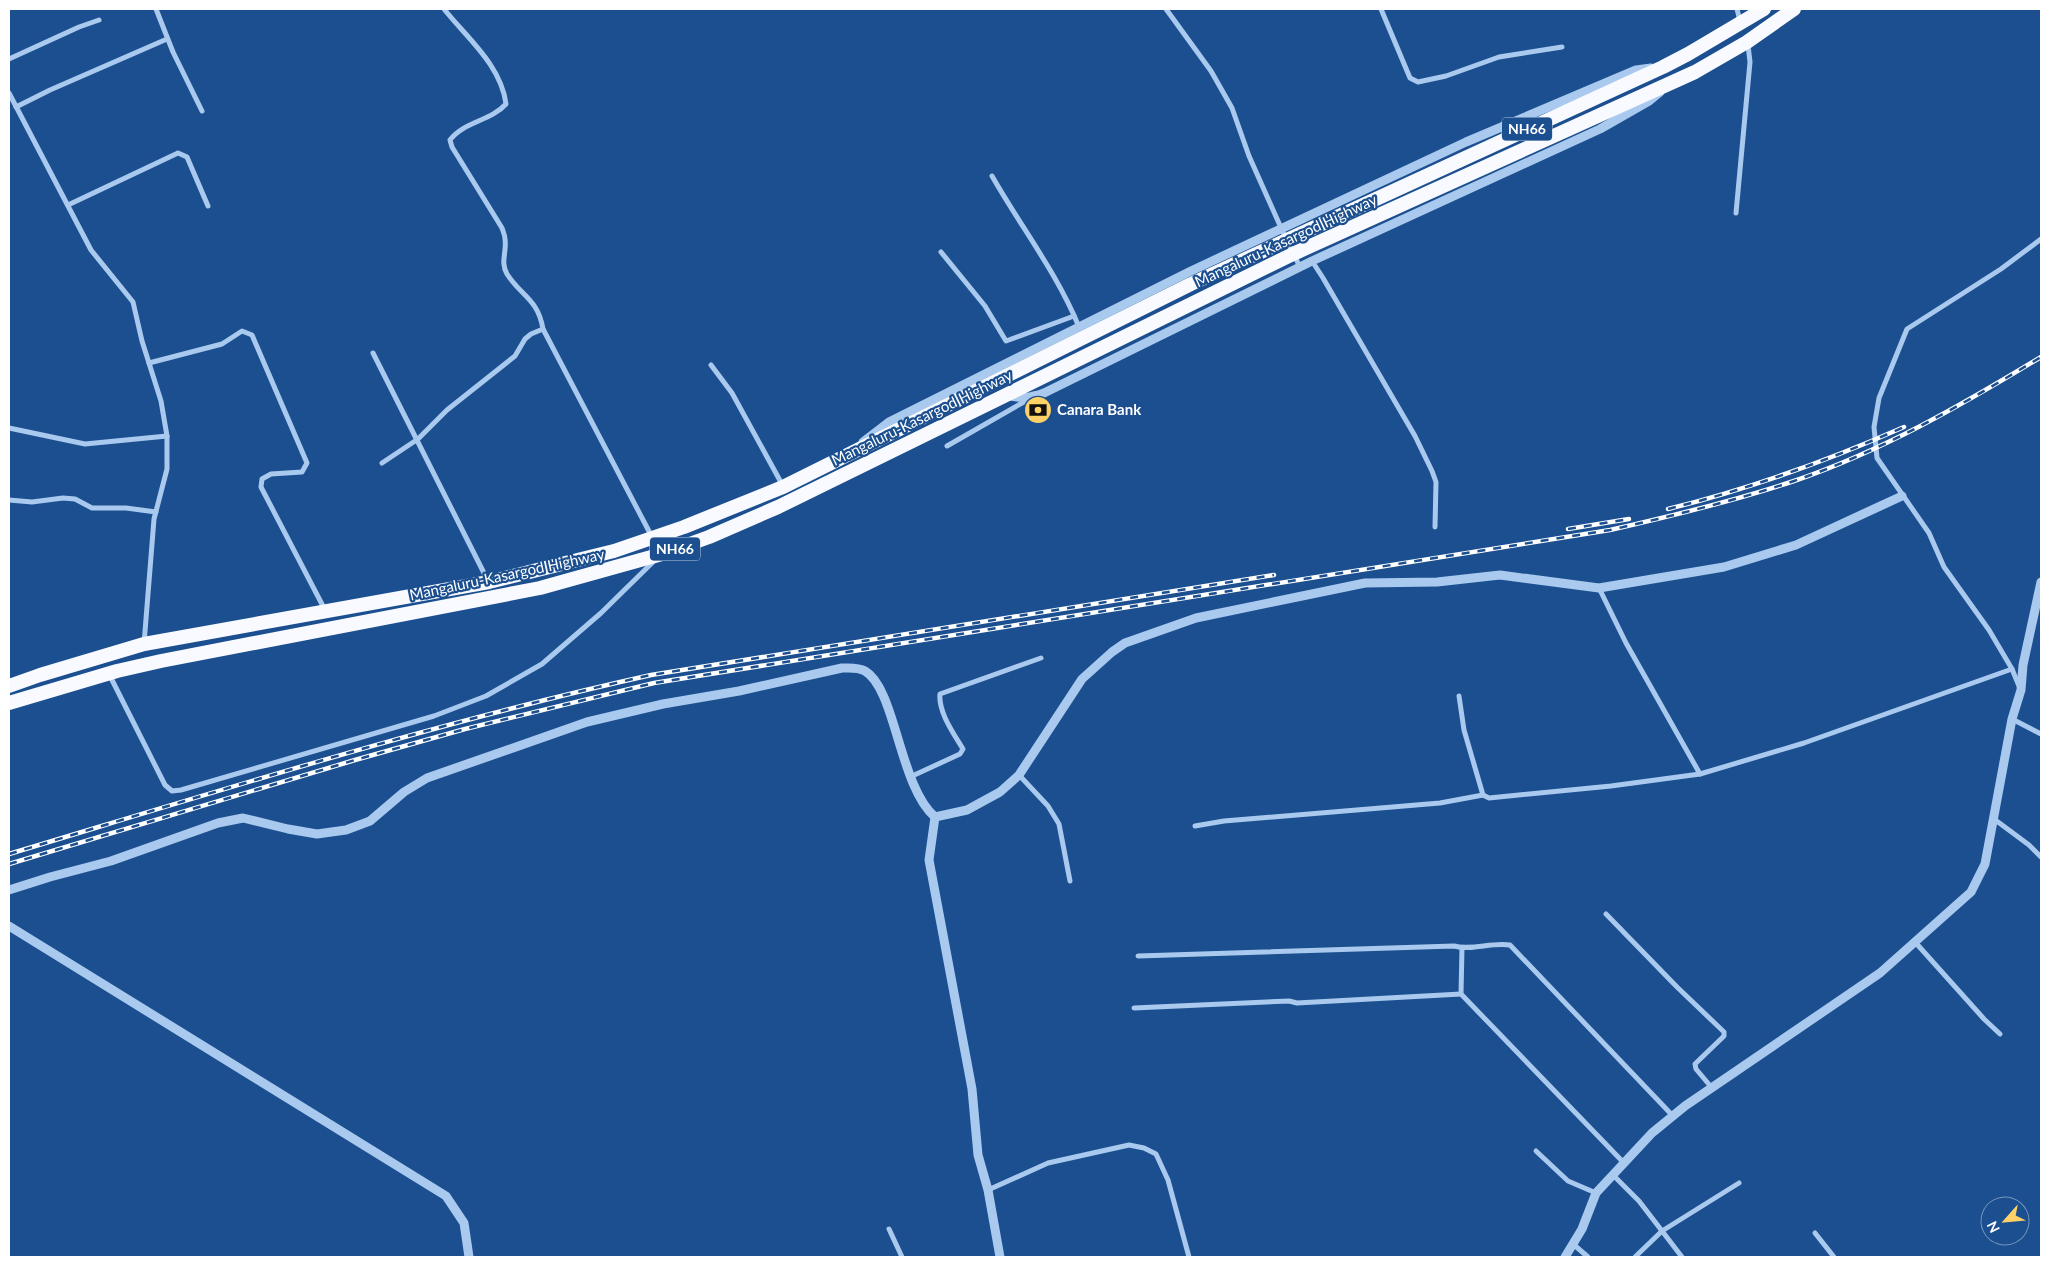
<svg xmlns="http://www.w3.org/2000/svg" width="2050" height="1266" viewBox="0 0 2050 1266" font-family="Lato,sans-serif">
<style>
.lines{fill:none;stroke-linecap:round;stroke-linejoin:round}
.minor{stroke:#a9c9ee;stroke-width:5}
.tertiary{stroke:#a9c9ee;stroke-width:9}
.trunk{stroke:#f8faff;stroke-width:14}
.rail-casing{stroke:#fff;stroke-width:4.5}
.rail{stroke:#1b4f8f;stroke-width:2.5;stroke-dasharray:8;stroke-linecap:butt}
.labels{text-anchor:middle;stroke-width:4.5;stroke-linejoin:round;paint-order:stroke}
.shield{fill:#1b4f8f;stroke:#bbcadd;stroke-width:1}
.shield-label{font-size:14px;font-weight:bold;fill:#fff}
.street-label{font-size:15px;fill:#fff;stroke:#1b4f8f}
.poi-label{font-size:15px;font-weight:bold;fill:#fff;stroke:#1b4f8f;text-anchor:start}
</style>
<rect width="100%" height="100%" fill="#1b4f8f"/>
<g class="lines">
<g class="minor">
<path d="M156,9L173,52L202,111"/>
<path d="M444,9C467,38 501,65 506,104C491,121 463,122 450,140L452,147L502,228C503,231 505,235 505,239C507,252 500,262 507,274C521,296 538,299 543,329L652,537"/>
<path d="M1166,9L1211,71L1232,108L1249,156L1286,239L1300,267"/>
<path d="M1381,9L1410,78L1418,82L1446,76L1499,57L1562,47"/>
<path d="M1737,9L1740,21"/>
<path d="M9,59L79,27L99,20"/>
<path d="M9,93L91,250L133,302L142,341L161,401L167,436V469L154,519L144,644"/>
<path d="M16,107L50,90L167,39"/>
<path d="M992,176C1021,227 1057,273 1079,327"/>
<path d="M68,205L178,153L187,157L208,206"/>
<path d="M1736,213L1750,62L1748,45"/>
<path d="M941,252L985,306L1006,341L1074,316"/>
<path d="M1312,261L1323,278L1415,436L1432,471L1436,482L1435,527"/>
<path d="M373,353L488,581"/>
<path d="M149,363L222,344L242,331L252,335L307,463L302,472L271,474L262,479L261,487L325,610"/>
<path d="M711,365L732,393L783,486"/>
<path d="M9,428L85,444L167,436"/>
<path d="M947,446L1029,399"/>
<path d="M382,463L418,439L447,410L515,356L525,339L531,334L543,329"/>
<path d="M9,500L32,502L63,498L75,499L92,508H126L156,512"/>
<path d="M1599,588L1626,643L1700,774"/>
<path d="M109,674L165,785L172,791L181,790L434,716L486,696L542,664L601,613L656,559"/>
<path d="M2019,686L2012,669L1989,630L1944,567L1929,533L1877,458L1874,427L1879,398L1907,329L2001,269L2041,239"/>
<path d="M1459,696L1464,730L1483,795"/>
<path d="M2012,719L2041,734"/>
<path d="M1019,775L1048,806L1059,824L1070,881"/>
<path d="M910,777L960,754L963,749C954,734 938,712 940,694L1041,658"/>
<path d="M1994,819L2029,845L2041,857"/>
<path d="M1195,826L1224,821L1440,803L1483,795L1489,798L1611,786L1700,774L1804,743L2012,669"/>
<path d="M1606,914L1677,987L1724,1032V1036L1695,1064L1696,1069L1712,1088"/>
<path d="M1915,942L1984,1019L2000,1034"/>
<path d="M1462,948L1461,994L1624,1163"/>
<path d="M1138,956L1454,946C1472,951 1491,942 1510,945L1673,1116"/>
<path d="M1134,1008L1289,1001L1297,1003L1461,994"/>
<path d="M1536,1151L1568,1181L1596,1193"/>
<path d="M1613,1175L1639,1201L1682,1257"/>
<path d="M988,1190L1048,1163L1129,1145L1144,1148L1156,1154L1168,1180L1189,1257"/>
<path d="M889,1229L902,1257"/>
<path d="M1815,1233L1834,1257"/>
<path d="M1573,1244L1588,1257"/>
<path d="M1635,1257L1662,1231L1739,1183"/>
</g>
<g class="tertiary">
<path d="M1006,395C1021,399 1030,398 1044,393L1312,261L1600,129L1649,101L1660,92"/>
<path d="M863,442L889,422L1191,271L1466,142L1636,70L1651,68"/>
<path d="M935,817L967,810L1000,792L1019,775L1082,679L1112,652L1125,643L1196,618L1365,583L1437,582L1500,575L1599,588L1724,567L1796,545L1902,496"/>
<path d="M935,817L929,860L972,1089L978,1155L988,1190L1000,1257"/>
<path d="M9,890L50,877L111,861L218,823L243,818L288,829L317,834L346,830L370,821L404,792L427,778L587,722L663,704L739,691L842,668C850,668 858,667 865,671C896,689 899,786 935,817"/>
<path d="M9,926L446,1196L464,1223L469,1257"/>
<path d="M1565,1257L1582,1229L1596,1193L1652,1133L1685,1106L1880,973L1971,892L1985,864L2012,719L2021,690L2023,665L2041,582"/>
</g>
<g class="trunk">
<path d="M9,686L40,675L144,644L489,582L614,551L684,527L783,487L1191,284L1663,67L1688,54L1764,9"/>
<path d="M9,703L117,671L161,661L540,588L662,554L709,537L778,507L1293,254L1695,72L1747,42L1794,9"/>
</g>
<g class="rail-casing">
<g id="rail">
<path d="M1668,509C1749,489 1827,461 1904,427"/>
<path d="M1568,529L1629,519"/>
<path d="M9,854C222,790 434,723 651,675L1274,575"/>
<path d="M9,864L355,760L465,729L654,683L1610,530C1672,516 1734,501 1794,481C1882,451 1962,405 2041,357"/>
</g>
</g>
<use href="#rail" class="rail"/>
</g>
<defs>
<g id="bank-disc" transform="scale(1.4375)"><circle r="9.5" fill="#ffd166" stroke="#1b4f8f"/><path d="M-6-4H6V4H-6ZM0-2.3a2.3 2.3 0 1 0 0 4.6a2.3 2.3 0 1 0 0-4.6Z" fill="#111"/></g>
</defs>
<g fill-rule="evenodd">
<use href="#bank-disc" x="1038" y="410"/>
</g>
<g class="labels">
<g class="shield">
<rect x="1502" y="117.5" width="50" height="23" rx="4"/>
<rect x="650" y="537.5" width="50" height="23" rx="4"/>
</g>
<g class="shield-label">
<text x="1527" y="134">NH66</text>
<text x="675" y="554">NH66</text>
</g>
<g class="street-label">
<text transform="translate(1286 241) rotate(-25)" y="5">Mangaluru-Kasargod Highway</text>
<text transform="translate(922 418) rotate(-26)" y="5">Mangaluru-Kasargod Highway</text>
<text transform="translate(507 575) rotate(-12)" y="5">Mangaluru-Kasargod Highway</text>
</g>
<g class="poi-label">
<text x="1057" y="415">Canara Bank</text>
</g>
</g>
<rect width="2050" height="1266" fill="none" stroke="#ffffff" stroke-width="20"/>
<g transform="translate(2005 1221) rotate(243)"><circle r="24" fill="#1b4f8f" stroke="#7695bc"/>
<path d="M0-4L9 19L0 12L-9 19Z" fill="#ffd166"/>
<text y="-8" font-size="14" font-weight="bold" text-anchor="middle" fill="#ffffff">N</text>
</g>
</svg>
